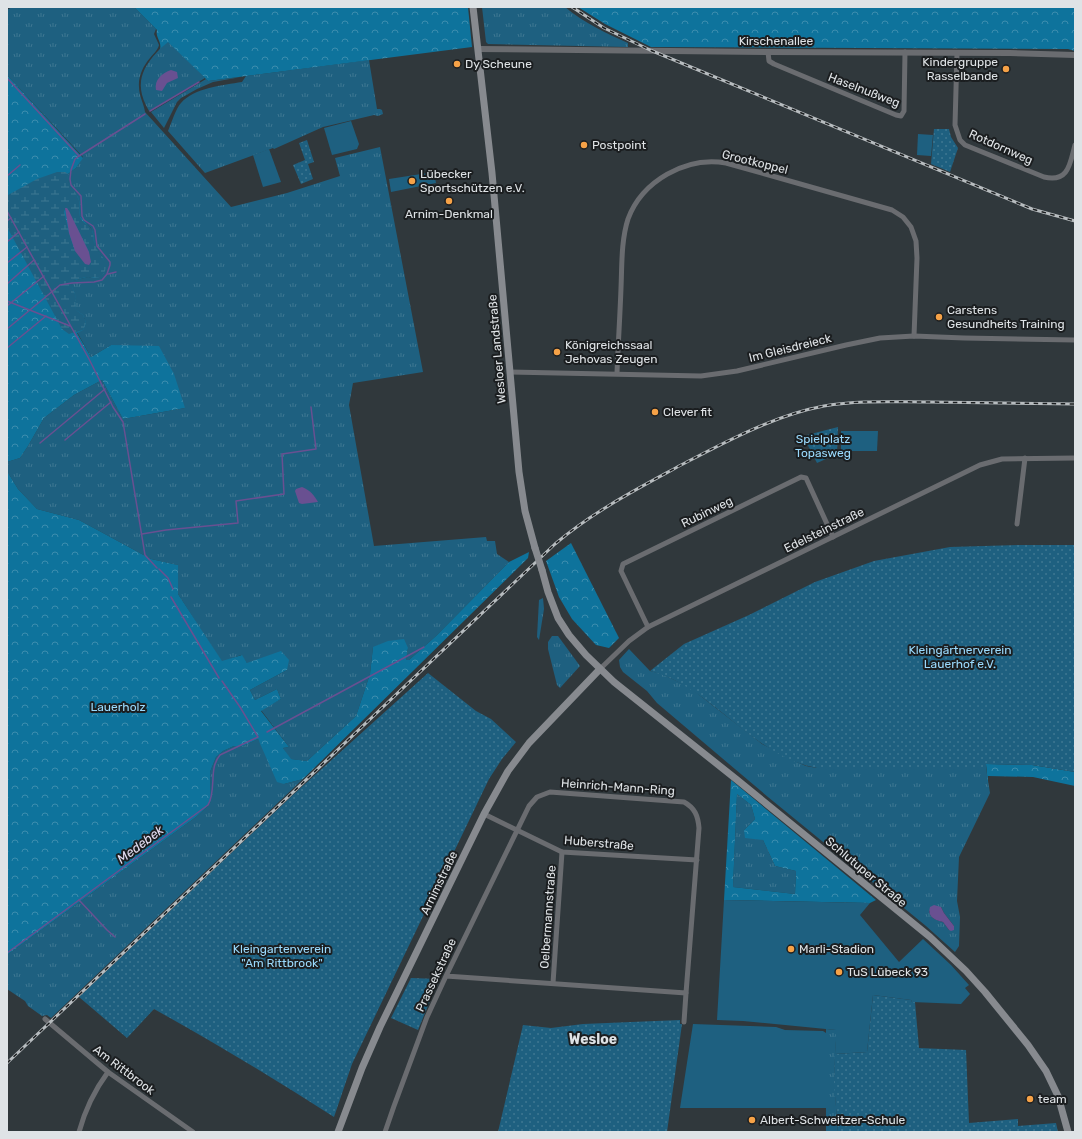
<svg xmlns="http://www.w3.org/2000/svg" width="1082" height="1139" viewBox="0 0 1082 1139" font-family="Rubik,sans-serif">
<style>
.grass{fill:url(#grass-tufts);fill-rule:evenodd}
.forest{fill:url(#forest-crowns);fill-rule:evenodd}
.wetland{fill:url(#wetland-marsh);fill-rule:evenodd}
.park{fill:url(#park-dots)}
.pitch{fill:#1e6080}
.water{fill:#695091}
.lines{fill:none;stroke-linecap:round;stroke-linejoin:round}
.stream{stroke:#695091;stroke-width:1.5}
.minor{stroke:#6a6c70;stroke-width:5}
.tertiary{stroke:#6a6c70;stroke-width:6}
.secondary{stroke:#878a8f;stroke-width:7}
.rail-casing{stroke:#b7bcbf;stroke-width:3}
.rail{stroke:#1b1e20;stroke-width:1.5;stroke-dasharray:4.5;stroke-linecap:butt}
.secondary-bridge{stroke:#878a8f;stroke-width:7}
.poi-dot{fill:#f6a247;stroke:#1b1e20;stroke-width:1.5}
.labels{text-anchor:middle;stroke-width:4;stroke-linejoin:round;paint-order:stroke}
.street-label{font-size:12px;fill:#dfe3e6;stroke:#1b1e20}
.poi-label{font-size:12px;fill:#dfe3e6;stroke:#1b1e20;text-anchor:start}
.park-label{font-size:12px;fill:#9adafd;stroke:#1b1e20}
.water-label{font-size:13px;font-style:italic;fill:#e6e0f4;stroke:#1b1e20}
.quarter-label{font-size:14px;font-weight:bold;fill:#dfe3e6;stroke:#1b1e20}
</style>
<defs>
<pattern id="grass-tufts" width="24" height="20" patternUnits="userSpaceOnUse"><rect width="24" height="20" fill="#1e6080"/><path d="M3 7l-1-3M5 7V3M7 7l1-3M15 17l-1-3M17 17v-4M19 17l1-3" fill="none" stroke="#3e7792"/></pattern>
<pattern id="forest-crowns" width="20" height="18" patternUnits="userSpaceOnUse"><rect width="20" height="18" fill="#0e739c"/><path d="M2 6a3 3 0 1 1 6 0M12 15a3 3 0 1 1 6 0" fill="none" stroke="#3c8dae"/></pattern>
<pattern id="wetland-marsh" width="20" height="14" patternUnits="userSpaceOnUse"><rect width="20" height="14" fill="#1e6080"/><path d="M1 5h8M5 5V1M11 12h8M15 12V8" fill="none" stroke="#3e7792"/></pattern>
<pattern id="park-dots" width="8" height="8" patternUnits="userSpaceOnUse"><rect width="8" height="8" fill="#1e6080"/><path d="M2 2h.1M6 6h.1" fill="none" stroke="#3e7792" stroke-width="1.8" stroke-linecap="round"/></pattern>
</defs>
<rect width="100%" height="100%" fill="#30383c"/>
<g class="grass">
<path d="M12,7H134L156,29L154,34L159,45C158,50 153,54 150,58C143,66 138,77 139,87C139,96 144,104 145,112L231,207L287,193L340,176L335,158L380,147L423,372L353,383L349,405L374,546L486,537L487,541H495L497,554L509,562L436,636L409,660H406L408,648L373,647L370,674L356,716L307,761L290,759L283,748L289,747L261,710L281,699L277,689L255,700L250,690L287,670L247,663L241,655L222,662L178,594V565L151,559L79,520L37,509L18,489L7,471V462L20,458L28,446L44,418L74,395L102,380L123,419L185,408L111,345L91,357L77,332L85,319L76,310L75,297L71,285L72,281L88,277L94,278L103,258L95,247L91,228L84,222L80,216V204L69,186L68,180V174L76,168L83,157L7,75V10Z"/>
<path d="M482,7H565C584,23 606,33 628,43V47L488,44L486,42Z"/>
<path d="M168,41L205,78L149,111C131,80 145,63 168,41Z"/>
<path d="M369,60L377,109H380L382,110L383,114L378,116L374,115L323,127L274,149L273,148L205,173L168,131C171,124 176,108 181,103C194,88 223,85 242,82L246,76Z"/>
<path d="M241,77L213,82L197,89L181,98L177,102L164,128L151,112L206,79L208,81Z"/>
<path d="M543,598L544,609L539,640L537,637L539,600Z"/>
<path d="M552,636H558L580,666L560,688L557,685L548,649V642Z"/>
<path d="M629,649L650,671L662,674L689,687L762,744L797,762L806,766L817,768H986L990,793L959,857L957,901L960,917L959,946L955,952L926,926L768,797L657,703L647,691L623,672L620,667L619,660ZM941,907L944,913L954,926L949,930L943,922C936,920 931,919 929,911Z"/>
<path d="M258,739L284,784L303,779L51,1018L47,1015L42,1016L28,1006L25,1001L7,989V955L196,817L208,806L211,801L210,772L216,757L223,751L234,746H243Z"/>
<path d="M737,794L751,805L755,819L744,830L763,840L775,866L796,871L795,894L733,887Z"/>
<path d="M826,1029L837,1030C833,1064 835,1098 838,1132H826Z"/>
</g>
<g class="forest">
<path d="M134,7H468L472,47L208,81L168,42L160,49C162,42 155,37 157,30Z"/>
<path d="M578,7H1075V51L1068,49L651,47L605,24Z"/>
<path d="M7,75L83,158L76,168L68,174V180L69,186L78,197L80,204V216L93,232L95,247L103,258L105,268L104,273L99,277L94,278L88,277L72,281L71,285L75,294L76,310L83,315L86,323L83,330L77,333L91,357L111,345L159,346L174,374L185,408L123,419L102,380L74,395L44,418L28,446L20,458L7,462Z"/>
<path d="M7,471L18,489L37,509L79,520L151,559L178,565V594L222,661L242,655L247,663L281,651L289,660L287,670L250,690L255,700L277,689L281,699L261,711L289,747L283,748L291,759L307,761L356,716L370,674L373,647L388,641L404,639L408,648L406,660H409L436,636L509,562L529,552L528,558L303,779L284,784L277,782L258,739L243,746H234L223,751L216,757L210,772L211,801L208,806L196,817L7,955Z"/>
<path d="M571,543L619,638L609,648L596,645L572,619L559,597L546,561Z"/>
<path d="M986,764L1032,765L1075,772V786L1033,777L988,776V784Z"/>
<path d="M731,780L876,900L870,903L724,900ZM737,794L751,805L755,819L744,830L745,838L763,840L775,866L796,871L795,894L733,887Z"/>
</g>
<path class="wetland" d="M57,172H65L68,174C67,190 74,187 78,198C81,204 79,211 80,217C82,223 90,225 92,230C94,235 93,241 95,245C98,254 110,263 104,273C99,280 93,277 87,277C82,278 77,279 72,281L71,285L75,294L76,310L83,315L86,323L83,330L69,334L62,329L7,227V198L8,195L37,179ZM67,208L89,252L75,251L69,233L64,211Z"/>
<g class="park">
<path d="M934,129H949L951,137L958,148L950,172L931,164Z"/>
<path d="M307,140L314,162L308,164L313,179L301,184L293,165L305,160L299,143Z"/>
<path d="M838,427L837,454L817,463L803,436Z"/>
<path d="M1018,545H1075V772L1032,765L986,764V768H817C751,756 713,687 650,671L684,644L749,615L815,582L874,561L950,547Z"/>
<path d="M428,673L476,711L491,719L516,742L502,759L489,779L352,1064L334,1117C275,1079 215,1043 154,1009L127,1038L79,997L295,793Z"/>
<path d="M411,978L439,979L418,1030L391,1018Z"/>
<path d="M873,995L911,1000L912,1002H915L919,1048L966,1050L969,1123L1018,1119V1126L1056,1123L1058,1132H870V1131L838,1132L834,1084L835,1054L867,1052Z"/>
<path d="M680,1020V1024H682L667,1132H498L523,1025L551,1028L583,1024Z"/>
</g>
<g class="pitch">
<path d="M351,121L359,144L357,149L332,155L324,128Z"/>
<path d="M918,134L933,135L931,156L917,155Z"/>
<path d="M269,149L281,182L263,187L253,155Z"/>
<path d="M434,172L436,183L391,192L389,179Z"/>
<path d="M841,431H878L877,451H841Z"/>
<path d="M724,900L870,903L860,915L899,962L923,939L951,965L969,985L965,988L970,994L961,1004L912,1002L911,1000L873,995L867,1052L835,1054L836,1030L743,1021L717,1020Z"/>
<path d="M693,1024L776,1027L785,1030L823,1031L826,1033V1108H680Z"/>
</g>
<g class="water">
<path d="M171,70L177,72L178,78L167,83L162,91L156,90C154,80 162,73 171,70Z"/>
<path d="M65,208H67L69,211L89,252L91,262L89,265L85,264L75,251L69,233Z"/>
<path d="M302,487C310,490 314,495 318,502L302,504L299,503L295,491L296,489Z"/>
<path d="M934,905L941,907L944,913L954,926V930L951,931L949,930L943,922C935,920 927,917 930,907Z"/>
</g>
<g class="lines">
<g class="stream">
<path d="M7,78L79,156"/>
<path d="M150,111L199,82"/>
<path d="M7,153L8,152"/>
<path d="M7,176L20,165"/>
<path d="M7,211L89,359L113,407L123,422L145,555L157,568"/>
<path d="M7,221L11,218"/>
<path d="M7,242L19,232"/>
<path d="M7,263L27,247"/>
<path d="M108,274L116,272"/>
<path d="M7,284L34,260"/>
<path d="M7,301L70,326"/>
<path d="M7,306L44,276"/>
<path d="M7,329L60,285L72,283L94,282L102,280L107,274L110,265V262L97,246L95,230L93,226L84,220L82,216L81,196L71,185L70,179L71,170L75,159L79,156L145,114"/>
<path d="M7,348L46,316"/>
<path d="M65,440L111,402"/>
<path d="M40,443L105,389"/>
<path d="M142,534L166,530L238,523L236,501L284,494L282,454L316,449L311,407"/>
<path d="M159,569L168,578L173,589"/>
<path d="M171,597L219,678"/>
<path d="M267,732L424,647"/>
<path d="M79,900L107,930L115,937"/>
<path d="M7,953L208,805C217,790 208,769 220,755L258,737L240,707L222,681"/>
</g>
<g class="minor">
<path d="M768,52L769,61L774,64L896,115L901,116L904,111L905,52"/>
<path d="M957,53L955,125L960,140L965,145L1044,177C1069,183 1070,163 1075,145"/>
<path d="M510,372L701,376L737,371L846,345L880,338L914,336L964,338L1075,340"/>
<path d="M617,373C618,345 620,317 621,288C622,266 621,241 628,219C642,181 686,156 726,163L892,210L903,217L911,227L916,241L917,258L914,336"/>
<path d="M1017,524L1025,458"/>
<path d="M648,627L621,571L623,564L801,477L806,478L833,537"/>
<path d="M600,669L629,641L648,627L980,465L1002,459L1075,458"/>
<path d="M484,814L562,852L697,860"/>
<path d="M553,983L562,852"/>
<path d="M45,1019L108,1072L193,1132"/>
<path d="M684,1022L686,993"/>
<path d="M79,1132C85,1110 94,1091 108,1072"/>
<path d="M385,1132L394,1106L427,1017L446,976L529,806L537,797L550,792L684,802C695,808 698,816 699,828L686,993L446,976"/>
</g>
<path class="tertiary" d="M478,49L768,52L1010,53L1075,55"/>
<g class="secondary">
<path d="M473,7L492,173L519,472L525,511L535,548"/>
<path d="M542,570L548,592L558,618L569,635L586,655L614,682L736,779L930,937L966,971L985,992L1028,1045L1046,1071L1058,1096L1068,1132"/>
<path d="M338,1132L362,1068L380,1027L484,814L508,771L529,743L600,669"/>
</g>
<g class="rail-casing">
<g id="rail">
<path d="M572,7L604,28L650,50L1032,209L1075,221"/>
<path d="M7,1063L555,544C594,511 637,489 681,465C725,442 775,415 824,406C858,400 894,402 929,402C978,403 1026,403 1075,404"/>
</g>
</g>
<use href="#rail" class="rail"/>
<path class="secondary-bridge" d="M535,548L542,570"/>
</g>
<g class="poi-dot">
<circle cx="457" cy="64" r="4"/>
<circle cx="1006" cy="69" r="4"/>
<circle cx="584" cy="145" r="4"/>
<circle cx="412" cy="181" r="4"/>
<circle cx="449" cy="201" r="4"/>
<circle cx="939" cy="317" r="4"/>
<circle cx="557" cy="352" r="4"/>
<circle cx="655" cy="412" r="4"/>
<circle cx="791" cy="949" r="4"/>
<circle cx="839" cy="972" r="4"/>
<circle cx="1030" cy="1099" r="4"/>
<circle cx="752" cy="1120" r="4"/>
</g>
<g class="labels">
<g class="street-label">
<text x="776" y="45">Kirschenallee</text>
<text transform="translate(864 90) rotate(21)" y="4">Haselnußweg</text>
<text transform="translate(1001 147) rotate(24)" y="4">Rotdornweg</text>
<text transform="translate(755 162) rotate(14)" y="4">Grootkoppel</text>
<text transform="translate(790 348) rotate(-14)" y="4">Im Gleisdreieck</text>
<text transform="translate(497 349) rotate(-95)" y="4">Wesloer Landstraße</text>
<text transform="translate(707 512) rotate(-26)" y="4">Rubinweg</text>
<text transform="translate(824 530) rotate(-26)" y="4">Edelsteinstraße</text>
<text transform="translate(618 787) rotate(4)" y="4">Heinrich-Mann-Ring</text>
<text transform="translate(599 843) rotate(5)" y="4">Huberstraße</text>
<text transform="translate(866 872) rotate(40)" y="4">Schlutuper Straße</text>
<text transform="translate(439 883) rotate(-64)" y="4">Arnimstraße</text>
<text transform="translate(548 917) rotate(-86)" y="4">Oelbermannstraße</text>
<text transform="translate(436 975) rotate(-65)" y="4">Prassekstraße</text>
<text transform="translate(124 1070) rotate(37)" y="4">Am Rittbrook</text>
</g>
<g class="poi-label">
<text x="998" y="66" text-anchor="end">Kindergruppe<tspan x="998" dy="14">Rasselbande</tspan></text>
<text x="465" y="68">Dy Scheune</text>
<text x="592" y="149">Postpoint</text>
<text x="420" y="178">Lübecker<tspan x="420" dy="14">Sportschützen e.V.</tspan></text>
<text x="449" y="218" text-anchor="middle">Arnim-Denkmal</text>
<text x="947" y="314">Carstens<tspan x="947" dy="14">Gesundheits Training</tspan></text>
<text x="565" y="349">Königreichssaal<tspan x="565" dy="14">Jehovas Zeugen</tspan></text>
<text x="663" y="416">Clever fit</text>
<text x="799" y="953">Marli-Stadion</text>
<text x="847" y="976">TuS Lübeck 93</text>
<text x="1038" y="1103">team</text>
<text x="760" y="1124">Albert-Schweitzer-Schule</text>
</g>
<g class="park-label">
<text x="823" y="443">Spielplatz<tspan x="823" dy="14">Topasweg</tspan></text>
<text x="960" y="654">Kleingärtnerverein<tspan x="960" dy="14">Lauerhof e.V.</tspan></text>
<text x="118" y="711">Lauerholz</text>
<text x="282" y="953">Kleingartenverein<tspan x="282" dy="14">"Am Rittbrook"</tspan></text>
</g>
<g class="water-label">
<text transform="translate(140 844) rotate(-37)" y="5">Medebek</text>
</g>
<g class="quarter-label">
<text x="593" y="1044">Wesloe</text>
</g>
</g>
<rect width="1082" height="1139" fill="none" stroke="#dfe3e6" stroke-width="16"/>
</svg>
